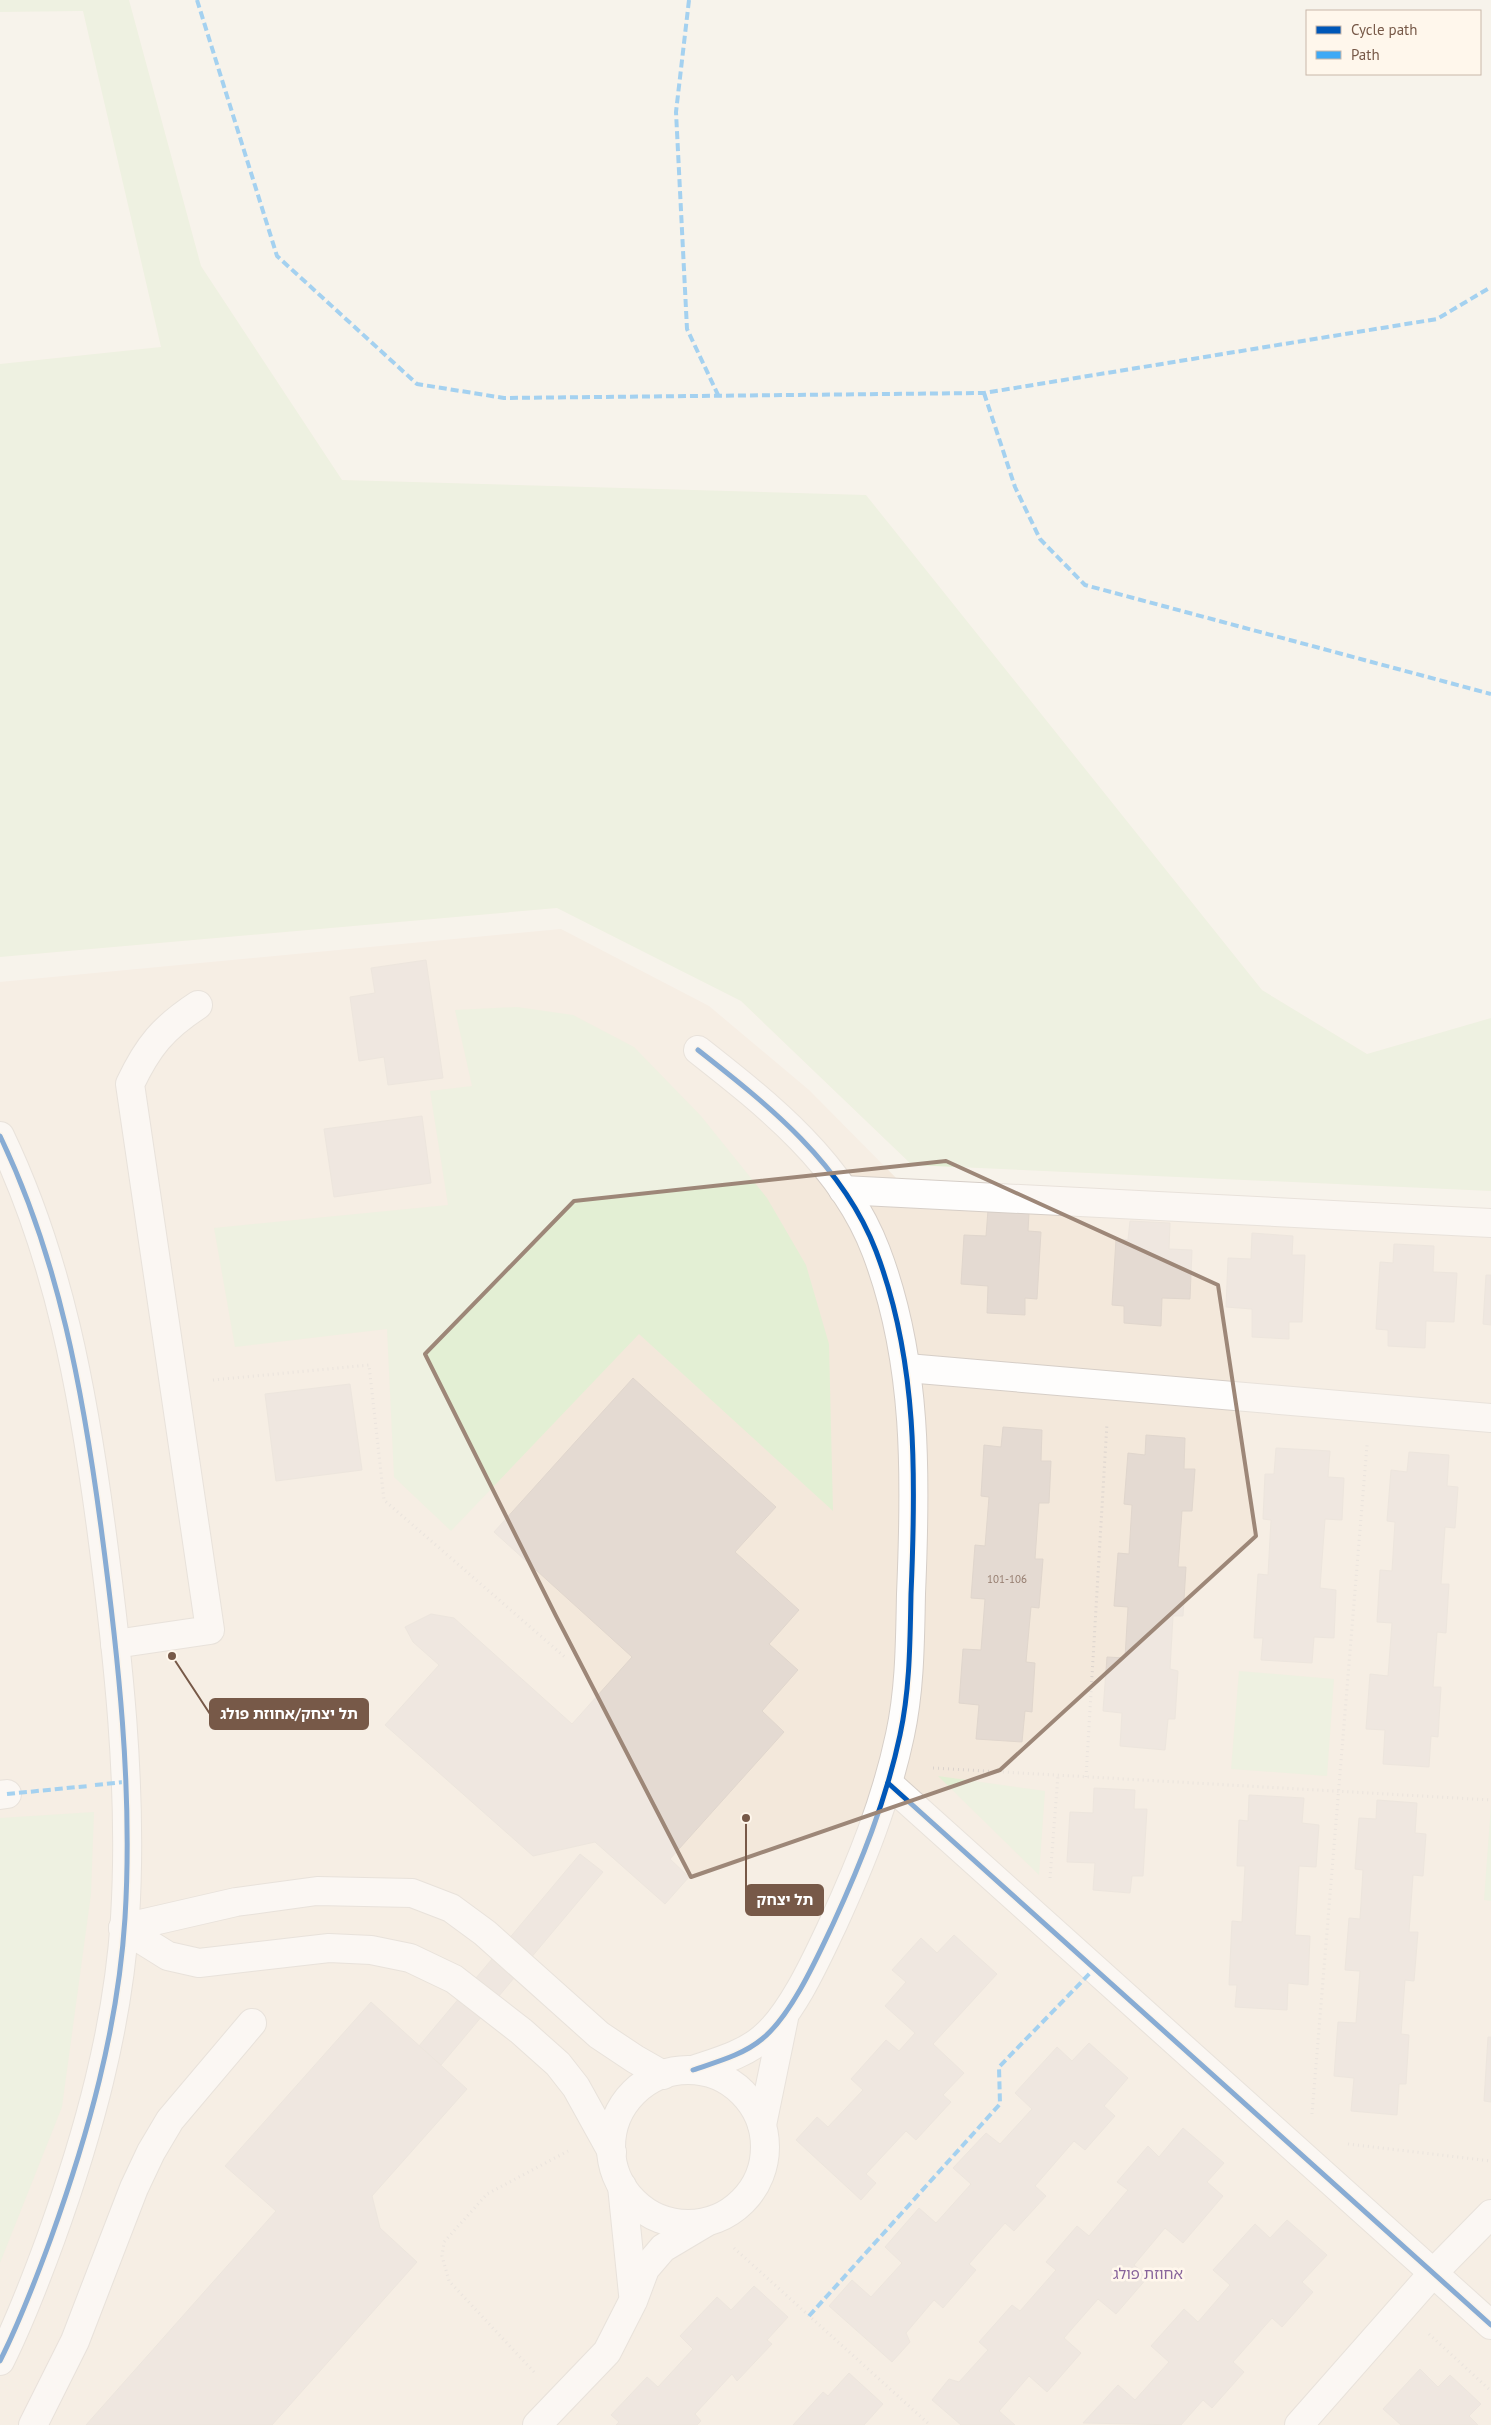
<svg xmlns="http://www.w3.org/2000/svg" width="1491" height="2425" viewBox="0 0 1491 2425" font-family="'PT Sans','Noto Sans Hebrew',sans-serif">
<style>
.residential{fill:#f3e8db}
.green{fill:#e3efd4}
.building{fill:#e4dad2;stroke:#e0d6cd}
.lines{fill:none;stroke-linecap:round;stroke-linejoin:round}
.minor-casing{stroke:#d6cec7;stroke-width:30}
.path{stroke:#dad2cd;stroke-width:3;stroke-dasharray:1 4;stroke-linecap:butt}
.minor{stroke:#fefdfc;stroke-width:28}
.quiet{stroke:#3fa9f5;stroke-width:4;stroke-dasharray:8 4;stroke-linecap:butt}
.cycleway-casing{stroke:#fff7ec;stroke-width:8}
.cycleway{stroke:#0057b8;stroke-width:5}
.marked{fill:none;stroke:#9d8778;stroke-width:4;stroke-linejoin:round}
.labels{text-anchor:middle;stroke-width:5;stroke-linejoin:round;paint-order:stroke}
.number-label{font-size:11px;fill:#947b6d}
.neighbourhood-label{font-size:15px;fill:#88649b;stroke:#fff7ec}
.leader{fill:none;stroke:#775948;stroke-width:2}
.callout-dot{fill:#775948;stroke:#fff7ec;stroke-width:2}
.callout{fill:#775948;stroke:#775948;stroke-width:2}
.callout-label{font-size:15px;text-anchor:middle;font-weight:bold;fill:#fff}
</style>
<rect width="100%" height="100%" fill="#f7f3eb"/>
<path class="residential" d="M561,929L709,1006L809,1090L905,1187L1491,1211V2425H0V982Z"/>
<g class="green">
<path d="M0,0H129L201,266L342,480L866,495L1262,990L1367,1054L1491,1018V1191L912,1165L741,1001L557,908L0,957V364L161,347L83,11L0,12Z"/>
<path d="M517,1007L573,1015L634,1047L701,1116L767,1198L806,1265L829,1344L833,1511L639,1334L451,1531L394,1477L387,1329L235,1347L214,1228L448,1205L430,1091L472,1086L455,1010Z"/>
<path d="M1239,1671L1334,1679L1327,1776L1231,1769Z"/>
<path d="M938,1776L1045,1791L1039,1875Z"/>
<path d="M1491,1805V1901L1484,1900Z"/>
<path d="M94,1812L91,1894L62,2107L0,2263V1818Z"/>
</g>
<g class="building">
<path d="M426,960L443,1078L388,1085L384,1057L359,1061L350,997L375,993L371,968Z"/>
<path d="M422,1116L431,1183L334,1197L324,1129Z"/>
<path d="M988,1210L1029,1213L1028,1231L1041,1232L1037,1299L1025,1298V1315L987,1313L988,1286L961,1284L964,1235L986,1236Z"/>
<path d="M1130,1221L1170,1223L1169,1249L1192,1250L1190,1299L1162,1298L1161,1326L1124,1323V1306L1112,1305L1116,1239L1128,1240Z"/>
<path d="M1252,1233L1293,1236L1292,1255H1305L1302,1322H1289V1339L1252,1337V1309L1226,1307L1228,1258L1251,1259Z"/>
<path d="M1394,1244L1434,1246L1433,1272L1457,1273L1454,1322L1426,1321L1425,1348L1388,1346V1330L1376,1329L1380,1262L1393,1263Z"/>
<path d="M1486,1275H1491V1325L1483,1324Z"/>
<path d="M633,1378L776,1507L735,1552L799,1610L769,1644L798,1670L762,1711L784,1732L670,1859L689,1877L665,1904L595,1842L533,1856L385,1725L439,1665L413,1642L405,1627L431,1614L454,1618L572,1724L632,1657L494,1532Z"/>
<path d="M350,1384L362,1470L276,1481L265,1394Z"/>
<path d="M1003,1427L1042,1430L1041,1461H1051L1049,1503H1039L1035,1559H1043L1039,1608L1031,1607L1026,1662L1035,1663L1032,1712L1025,1711L1022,1742L976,1739L979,1705L959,1703L963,1649L981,1650L985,1599L971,1598L975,1545L985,1546L989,1497L981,1496L984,1445L1001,1447Z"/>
<path d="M1146,1435L1185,1438L1184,1469H1195L1192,1511H1182L1178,1567H1186L1183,1616H1173L1170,1669L1178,1671L1175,1719H1168L1165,1750L1120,1746L1122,1713L1103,1711L1107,1657L1125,1658L1128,1607L1114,1606L1118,1553L1129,1554L1132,1505L1124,1504L1128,1453L1145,1455Z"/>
<path d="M1276,1448L1330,1451L1328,1477L1344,1478L1342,1520L1325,1519L1320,1588L1336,1590L1334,1638L1314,1637L1312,1663L1261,1660L1263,1638H1254L1258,1574L1268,1575L1271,1520L1263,1519L1265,1474H1274Z"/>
<path d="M1409,1452L1449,1455L1447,1486L1458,1487L1455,1528L1445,1527L1441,1584H1449L1446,1633L1437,1632L1433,1687H1441L1438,1737L1431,1736L1429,1767L1383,1764L1385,1730L1366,1729L1370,1674L1388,1676L1392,1623L1377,1622L1380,1570L1392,1571L1395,1522L1387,1521L1391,1470L1407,1472Z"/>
<path d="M1094,1788L1135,1790L1134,1809H1147L1143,1876H1132L1130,1893L1093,1890L1095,1863L1067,1862L1070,1812L1093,1813Z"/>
<path d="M1249,1795L1304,1798L1302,1823L1319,1825L1316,1867L1299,1866L1295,1935L1310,1936L1308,1985L1288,1983L1287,2010L1235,2007L1237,1985H1229L1232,1921L1242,1922L1245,1866H1237L1239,1820L1248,1821Z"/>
<path d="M1377,1800L1417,1803L1415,1833L1426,1834L1423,1876L1413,1875L1409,1932H1418L1414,1981L1405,1980L1401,2034L1409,2035L1406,2084H1399L1397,2115L1351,2111L1354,2078L1334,2076L1338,2022L1356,2023L1360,1971L1345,1970L1349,1918L1360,1919L1363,1870L1355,1869L1359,1818L1376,1819Z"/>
<path d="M580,1854L603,1872L441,2065L419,2046Z"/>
<path d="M954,1935L997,1974L933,2044L964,2073L943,2095L951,2102L916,2140L906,2131L866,2174L876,2183L861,2200L796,2140L817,2117L828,2127L863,2090L851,2079L886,2040L899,2051L915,2033L885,2006L906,1982L892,1970L921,1938L937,1953Z"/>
<path d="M371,2002L467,2089L372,2196L380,2228L417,2262L272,2425H86L276,2211L225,2166Z"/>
<path d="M1488,2037H1491V2102L1484,2101Z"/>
<path d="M1089,2043L1128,2078L1104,2106L1115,2116L1085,2150L1074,2141L1035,2186L1046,2196L1014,2231L1005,2223L969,2264L976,2270L943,2308L934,2300L906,2333L910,2342L892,2362L829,2306L852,2280L871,2297L902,2263L885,2247L919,2208L936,2223L971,2184L953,2168L986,2133L1000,2144L1032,2109L1015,2093L1057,2047L1072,2061Z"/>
<path d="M1183,2128L1224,2163L1207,2182L1223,2196L1183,2243L1165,2228L1134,2265L1148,2277L1116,2314L1098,2299L1064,2338L1081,2353L1047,2392L1029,2376L999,2411L1015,2425H961L932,2400L949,2379L959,2382L988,2350L979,2342L1012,2305L1020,2311L1056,2270L1046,2262L1077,2226L1089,2236L1128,2190L1117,2182L1148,2146L1159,2157Z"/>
<path d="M1287,2220L1327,2255L1302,2282L1313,2292L1282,2327L1272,2318L1233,2362L1244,2372L1212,2408L1203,2400L1181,2425L1083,2423L1118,2385L1135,2400L1169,2362L1151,2346L1184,2309L1198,2322L1230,2285L1213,2270L1255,2224L1270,2238Z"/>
<path d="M754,2286L788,2317L767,2340L772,2344L737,2381L732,2374L695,2414L701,2421L697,2425H616L619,2422L611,2415L647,2377L658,2387L693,2349L680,2336L717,2297L731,2310Z"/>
<path d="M1420,2369L1438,2387L1450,2375L1481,2404L1469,2416L1478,2425H1401L1383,2409Z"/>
<path d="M849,2373L883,2404L864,2425H793L823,2392L828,2396Z"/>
</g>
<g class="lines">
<g class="minor-casing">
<g id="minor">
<path d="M0,1136C59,1259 83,1392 101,1527C118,1655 133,1788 125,1918C118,2028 88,2135 51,2238C36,2279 20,2321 0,2361"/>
<path d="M843,1190L1491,1223"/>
<path d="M907,1368L1491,1418"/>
<path d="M115,1644L210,1630L130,1084C148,1046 163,1028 198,1005"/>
<path d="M888,1783L1491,2325"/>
<path d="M0,1795L7,1794"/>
<path d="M123,1928L236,1902L317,1891L412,1893L451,1908L485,1933L599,2035L635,2059L663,2075"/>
<path d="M123,1928L168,1956L199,1963L329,1948L371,1950L410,1958L454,1979L521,2031L558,2064L576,2087L612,2152"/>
<path d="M693,2070C716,2062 743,2055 762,2039C791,2016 817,1958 833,1924C861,1863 886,1801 900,1735C910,1689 910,1641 911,1594C916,1478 918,1361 876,1251C843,1164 768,1105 698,1050"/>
<circle cx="688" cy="2147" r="77"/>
<path d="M762,2125L784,2018"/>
<path d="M622,2186L633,2294"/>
<path d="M33,2425L75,2341L134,2188L151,2152L170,2120L252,2023"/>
<path d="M537,2425L607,2352L633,2301L645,2269L663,2248L705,2223"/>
<path d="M1299,2425L1433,2273L1491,2214"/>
</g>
</g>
<g class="path">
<path d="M213,1380L369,1365L384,1500L566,1658"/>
<path d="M933,1768L1491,1800"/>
<path d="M1086,1777L1107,1423"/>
<path d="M1050,1878L1058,1775"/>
<path d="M1312,2114L1367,1445"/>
<path d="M1348,2144L1491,2161"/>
<path d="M734,2248L930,2425"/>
<path d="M1429,2334L1491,2391"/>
<path d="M534,2372L449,2281L442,2256L444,2242L487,2194L568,2151"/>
</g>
<use href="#minor" class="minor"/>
<g class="quiet">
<path d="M197,0L277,256L417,384L504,398L984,393L1437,319L1491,287"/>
<path d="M689,0L676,112L687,329L719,397"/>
<path d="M984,393L1015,487L1040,539L1085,585L1491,694"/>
<path d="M95,1785L124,1782"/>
<path d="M7,1794L88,1786"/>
<path d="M809,2316L1000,2104L999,2067L1094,1969"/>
</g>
<g class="cycleway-casing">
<g id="cycleway">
<path d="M0,1136C59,1259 83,1392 101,1527C118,1655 133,1788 125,1918C118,2028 88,2135 51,2238C36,2279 20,2321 0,2361"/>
<path d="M888,1783L1491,2325"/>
<path d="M693,2070C716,2062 743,2055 762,2039C791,2016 817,1958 833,1924C861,1863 886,1801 900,1735C910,1689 910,1641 911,1594C916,1478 918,1361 876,1251C843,1164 768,1105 698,1050"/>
</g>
</g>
<use href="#cycleway" class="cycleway"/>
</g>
<path d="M0 0H1491V2425H0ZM946,1161L1218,1285L1256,1536L1000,1770L691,1877L556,1616L425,1354L574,1201Z" fill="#f7f3eb" fill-opacity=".55" fill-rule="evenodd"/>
<path class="marked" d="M946,1161L1218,1285L1256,1536L1000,1770L691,1877L556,1616L425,1354L574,1201Z"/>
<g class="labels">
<g class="number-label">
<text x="1007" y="1583">101-106</text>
</g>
<g class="neighbourhood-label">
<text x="1148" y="2279">אחוזת פולג</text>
</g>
</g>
<path class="leader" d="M172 1656L210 1714M746 1818L746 1900"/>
<g class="callout-dot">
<circle cx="172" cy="1656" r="5"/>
<circle cx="746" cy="1818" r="5"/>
</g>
<g class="callout">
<rect x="210" y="1699" width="158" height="30" rx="5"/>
<rect x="746" y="1885" width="77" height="30" rx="5"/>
</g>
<g class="callout-label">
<text x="289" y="1719">תל יצחק/אחוזת פולג</text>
<text x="785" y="1905">תל יצחק</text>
</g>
<rect x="1306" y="10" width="175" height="65" fill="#fff7ec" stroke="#c9b8aa"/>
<rect x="1316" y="26" width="25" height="8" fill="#0057b8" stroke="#c9b8aa"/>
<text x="1351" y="35" font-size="15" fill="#775948">Cycle path</text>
<rect x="1316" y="51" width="25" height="8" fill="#3fa9f5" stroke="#c9b8aa"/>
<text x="1351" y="60" font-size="15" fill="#775948">Path</text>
</svg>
